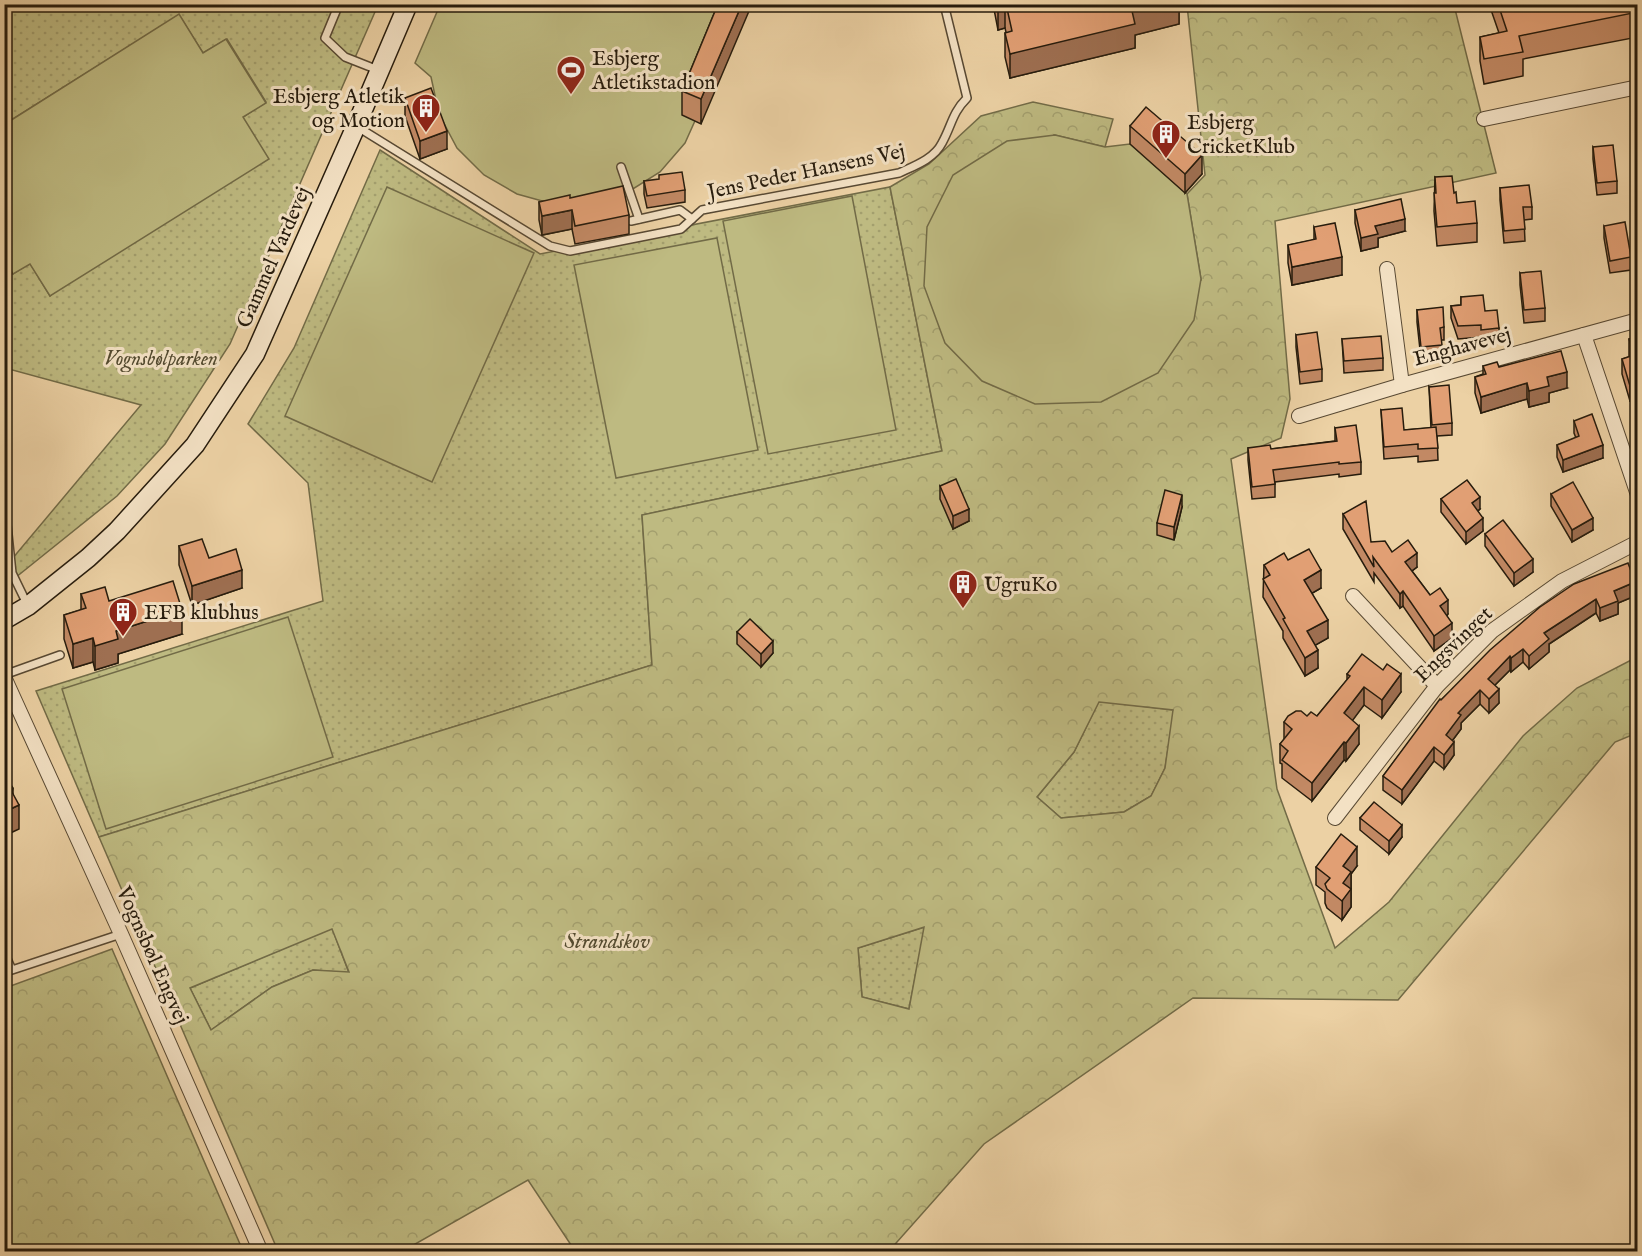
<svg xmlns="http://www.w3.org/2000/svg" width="1642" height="1256" viewBox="0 0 1642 1256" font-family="'IM FELL English',serif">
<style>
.grass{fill:url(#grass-dots);stroke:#726b47;stroke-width:1.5}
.forest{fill:url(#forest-crowns);stroke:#726b47;stroke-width:1.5;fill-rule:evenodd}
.pitch{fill:#beba81;stroke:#726b47;stroke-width:1.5}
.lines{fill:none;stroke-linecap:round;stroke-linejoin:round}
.lane-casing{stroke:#584933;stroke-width:10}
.street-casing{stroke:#584933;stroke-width:16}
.secondary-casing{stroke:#271c0d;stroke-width:21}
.lane{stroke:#f3e1c4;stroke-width:7}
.street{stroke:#f3e1c4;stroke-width:14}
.secondary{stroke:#f3e1c4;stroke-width:18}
.wall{fill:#c28964;stroke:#271c0d;stroke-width:1.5}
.shaded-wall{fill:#9e6f51;stroke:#271c0d;stroke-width:1.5}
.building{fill:#e19f74;stroke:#271c0d;stroke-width:1.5}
.labels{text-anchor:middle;stroke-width:6;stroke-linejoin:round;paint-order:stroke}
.poi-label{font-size:21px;fill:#271c0d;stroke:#f3e1c4;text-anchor:start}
.street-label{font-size:21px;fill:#271c0d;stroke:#f3e1c4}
.park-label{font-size:21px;font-style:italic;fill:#544b30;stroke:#f3e1c4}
</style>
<defs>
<pattern id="grass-dots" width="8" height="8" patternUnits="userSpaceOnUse" patternTransform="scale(1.5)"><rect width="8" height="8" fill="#beba81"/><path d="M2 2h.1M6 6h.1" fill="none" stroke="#a39f6e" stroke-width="1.8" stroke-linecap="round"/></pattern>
<pattern id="forest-crowns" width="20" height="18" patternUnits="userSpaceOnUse" patternTransform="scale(1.5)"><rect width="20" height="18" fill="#beba81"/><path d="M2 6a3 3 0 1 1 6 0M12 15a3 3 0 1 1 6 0" fill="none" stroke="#a39f6e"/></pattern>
</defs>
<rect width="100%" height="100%" fill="#ecd1a4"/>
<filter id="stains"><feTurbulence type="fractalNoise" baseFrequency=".00333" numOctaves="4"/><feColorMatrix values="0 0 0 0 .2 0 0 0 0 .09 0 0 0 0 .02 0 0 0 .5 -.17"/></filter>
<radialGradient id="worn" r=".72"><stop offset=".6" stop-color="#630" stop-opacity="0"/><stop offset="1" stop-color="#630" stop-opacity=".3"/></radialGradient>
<g class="grass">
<path d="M4,5H378L230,344L165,444L117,496L5,586V551L7,565L141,405L5,368V260L13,274L30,263L50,296L243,117L266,102L227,39L203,53L179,15L5,124Z"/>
<path d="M380,150L540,254L890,187L942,451L642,515L652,665L99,837L36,691L323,601L308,483L248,424L294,348Z"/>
<path d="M1099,701L1174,710L1165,768L1151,796L1124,812L1061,818L1037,797L1074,752Z"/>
<path d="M925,927L909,1009L862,997L858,948Z"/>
<path d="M332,928L349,973L313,970L272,987L211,1030L190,988Z"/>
</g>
<g class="forest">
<path d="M1187,5H1454L1496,173L1275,221L1290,399L1281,438L1231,459L1277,789L1335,948L1389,902L1523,736L1577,688L1637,657V733L1615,742L1398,1000L1193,998L984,1144L889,1251H575L528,1180L403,1251H278L99,837L652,665L642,515L942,451L890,187L929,164L981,116L1033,102L1113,119L1105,147L1055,135L1201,279L1187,194L1205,175ZM1099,702L1173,710L1165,768L1151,796L1124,812L1061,818L1037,797L1074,752ZM924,927L909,1009L862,997L858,948ZM332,929L349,972L313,970L272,987L211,1030L190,988Z"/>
<path d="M112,949L243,1251H5V988Z"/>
</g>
<g class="pitch">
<path d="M440,5H747L685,143L660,172L628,192L591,203L553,204L517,194L484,175L457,148L439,114L431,77L415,63Z"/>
<path d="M179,14L203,53L226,39L266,103L243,117L269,159L50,296L30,264L13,274L5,260V124Z"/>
<path d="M1055,135L1105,147L1130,144L1187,194L1201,279L1194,320L1158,373L1101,402L1035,404L982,381L945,343L924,286L927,227L953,175L1007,141Z"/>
<path d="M387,187L534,253L432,482L285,416Z"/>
<path d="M852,196L896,430L768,454L723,221Z"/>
<path d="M717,238L758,450L616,478L574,265Z"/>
<path d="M288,617L333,757L106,829L62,689Z"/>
</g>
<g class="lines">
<g class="lane-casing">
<g id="lane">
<path d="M339,4L325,38L345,57L378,70"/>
<path d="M356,126L550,246L570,251L681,229L702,210L899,173C914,166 934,159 942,143C952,125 952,113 967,98L944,4"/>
<path d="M621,167L639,219"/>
<path d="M631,221L680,210L692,219"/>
<path d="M4,496L12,573L28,606"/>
<path d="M4,675L60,655"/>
<path d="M4,952L12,970L121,934"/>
</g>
</g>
<g class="street-casing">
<g id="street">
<path d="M1484,119L1638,87"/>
<path d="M1387,269L1402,385"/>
<path d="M1584,335L1638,495"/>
<path d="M1299,416L1402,385L1638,320"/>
<path d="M1353,596L1437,686"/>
<path d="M4,677L121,934L261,1252"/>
<path d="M1335,818L1437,686L1492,631L1562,581L1638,542"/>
</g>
</g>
<g class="secondary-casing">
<path id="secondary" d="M4,620L28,606L88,558L117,531L195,445L255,354L356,126L408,4"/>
</g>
<use href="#lane" class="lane"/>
<use href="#street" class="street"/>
<use href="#secondary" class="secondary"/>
</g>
<g class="wall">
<path d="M718,4L701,124L682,115V91Z"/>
<path d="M993,4H1179V24L1135,35V48L1010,78L1005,57V33L1006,32L1005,28L998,30Z"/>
<path d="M1489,4H1638V37L1523,59V76L1484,84L1480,61V37L1499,33Z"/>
<path d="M405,98L447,149L420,159L405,116Z"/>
<path d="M1130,126L1202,174L1185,193L1130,144Z"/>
<path d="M1593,147L1617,181V193L1597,195L1593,159Z"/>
<path d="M1435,177L1454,193L1457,203L1477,223V242L1437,246L1434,211Z"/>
<path d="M644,181L685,190V202L647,208L644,194Z"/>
<path d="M1500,188L1532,207V219L1524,220L1525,241L1504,243L1500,200Z"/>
<path d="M570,198L629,215V234L575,244L572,229L542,235L539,220V202Z"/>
<path d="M1355,210L1405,231L1378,238V247L1361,251L1355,223Z"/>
<path d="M1604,226L1631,257V270L1610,273L1604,238Z"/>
<path d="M1314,227L1342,275L1292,285L1288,263V245L1314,240Z"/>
<path d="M1520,273L1545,308V321L1524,323L1520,285Z"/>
<path d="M1461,297L1485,311L1499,328V340L1481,342V337L1458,339L1451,318V306L1461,305Z"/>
<path d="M1417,310L1444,327V340H1441L1442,357L1421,359L1417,322Z"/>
<path d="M1296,335L1322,369V381L1300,384L1296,347Z"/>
<path d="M1638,336V398L1630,401L1622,374V359L1629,357V339Z"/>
<path d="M1342,339L1383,358V370L1344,373Z"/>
<path d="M1483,366L1499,367L1567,388L1549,393V402L1529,407L1527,399L1481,413L1475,393V377L1483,374Z"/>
<path d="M1429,387L1452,423V435L1437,436L1438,460L1418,462V456L1384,459L1381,410L1404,430L1431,428Z"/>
<path d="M1574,421L1603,458L1563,472L1557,457V445L1576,438L1574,433Z"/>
<path d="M1335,428L1361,462V474L1339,477V474L1275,482V497L1252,499L1248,460V448L1271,449L1335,441Z"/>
<path d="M940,486L969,521L953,529L940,499Z"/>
<path d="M1551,494L1593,530L1572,542L1551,506Z"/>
<path d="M1441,499L1480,509L1478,511L1483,531L1466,544L1441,512Z"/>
<path d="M1182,507L1174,540L1157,535V523Z"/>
<path d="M1343,514L1371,542L1392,552L1417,567L1412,571L1430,595L1448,614L1447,616L1452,638L1434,651L1403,606L1400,608L1374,573V582L1343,529Z"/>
<path d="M1485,534L1533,572L1514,586L1485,546Z"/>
<path d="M179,546L209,558L242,588L192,605L179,565Z"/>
<path d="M1288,560L1321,588L1312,593L1328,638L1315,645L1318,668L1305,676L1283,638V631L1263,597L1264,565Z"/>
<path d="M81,594L109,601L182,634L118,654V663L95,670L93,662L73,668L64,639V615L81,610Z"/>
<path d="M1635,596L1618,603V614L1600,621L1596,613L1549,644V652L1529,669L1523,662L1511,672L1510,670L1495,685L1499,703L1489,713L1480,704L1461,723V729L1452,741L1454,755L1444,769L1434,761L1402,804L1383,790V776L1441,700L1540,607Z"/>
<path d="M737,632L773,653L761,667L737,644Z"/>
<path d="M1347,674L1401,692L1382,718L1364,705L1352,720L1359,744L1346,761L1344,760L1312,801L1282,778V764L1280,763V744L1284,740V722L1307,716H1317L1347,680Z"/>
<path d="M1360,818L1402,837L1389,854L1360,830Z"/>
<path d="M1357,866L1351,874V907L1342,920L1327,908L1325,903V892L1316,885V867Z"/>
</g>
<g class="shaded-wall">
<path d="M742,4H752L701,124V99Z"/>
<path d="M1003,4H1005V28L998,30V6Z"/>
<path d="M1161,4H1179V24L1135,35V48L1010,78V54L1132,11Z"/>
<path d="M447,131V149L420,159V141Z"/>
<path d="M1202,155V174L1185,193V174Z"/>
<path d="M572,210V229L542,235V216Z"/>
<path d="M1405,219V231L1378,238V247L1361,251V238L1375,226Z"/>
<path d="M1342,257V275L1292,285V267Z"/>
<path d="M1567,372V388L1549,393V402L1529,407V391L1547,377Z"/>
<path d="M1527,383V399L1481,413V397Z"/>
<path d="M1638,383V398L1630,401V386Z"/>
<path d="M1603,445V458L1563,472V460Z"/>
<path d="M1182,495V507L1174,540V527Z"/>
<path d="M1480,497V509L1472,515V503Z"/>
<path d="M969,509V521L953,529V516Z"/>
<path d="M1483,518V531L1466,544V532Z"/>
<path d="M1593,518V530L1572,542V530Z"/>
<path d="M1417,553V567L1405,576V562Z"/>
<path d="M1533,559V572L1514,586V573Z"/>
<path d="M242,570V588L192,605V586Z"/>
<path d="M1321,570V588L1304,598V580Z"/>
<path d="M1635,582V596L1618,603V614L1600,621V608L1614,591Z"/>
<path d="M1403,591V606L1400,608V594Z"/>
<path d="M1596,599V613L1549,644V652L1529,669V656L1544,633Z"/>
<path d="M1448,600V614L1440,621V606Z"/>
<path d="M182,610V634L118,654V663L95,670V646L116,631Z"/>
<path d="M1328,620V638L1307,650V631Z"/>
<path d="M1452,623V638L1434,651V636Z"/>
<path d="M93,638V662L73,668V644Z"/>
<path d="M773,641V653L761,667V654Z"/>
<path d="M1523,649V662L1511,672V658Z"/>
<path d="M1318,650V668L1305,676V658Z"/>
<path d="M1510,656V670L1488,692V679Z"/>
<path d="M1401,674V692L1382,718V700Z"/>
<path d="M1364,687V705L1344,732V713Z"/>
<path d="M1499,689V703L1489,713V699Z"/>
<path d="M1480,690V704L1461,723V729L1446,749V735L1458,713Z"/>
<path d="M1359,726V744L1346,761V743Z"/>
<path d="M1344,742V760L1312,801V783Z"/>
<path d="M1454,742V755L1444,769V755Z"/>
<path d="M1434,747V761L1402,804V790Z"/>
<path d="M13,788V808L19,805V829L4,836V812Z"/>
<path d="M1402,825V837L1389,854V841Z"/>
<path d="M1357,847V866L1351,874V907L1342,920L1343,866Z"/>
</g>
<g class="building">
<path d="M718,4H742L701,99L682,91Z"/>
<path d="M1006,4H1161L1132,11L1135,24L1010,54L1005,33L1012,31Z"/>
<path d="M1498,4H1638V12L1519,36L1523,52L1484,59L1480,37L1507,31Z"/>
<path d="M431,88L447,131L420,141L405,98Z"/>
<path d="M1146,107L1202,155L1185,174L1130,126Z"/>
<path d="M1613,145L1617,181L1597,183L1593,147Z"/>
<path d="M682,172L685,190L647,196L644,181L659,179V175Z"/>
<path d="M1452,176L1454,193L1456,192L1457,203L1475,201L1477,223L1437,227L1434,193H1436L1435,177Z"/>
<path d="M1529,185L1532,207H1523L1525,229L1504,231L1500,188Z"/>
<path d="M623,186L629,215L575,226L572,210L542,216L539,202L570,195V198Z"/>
<path d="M1401,199L1405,219L1375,226L1378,234L1361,238L1355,210Z"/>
<path d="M1625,222L1631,257L1610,261L1604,226Z"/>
<path d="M1335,223L1342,257L1292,267L1288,245L1316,239L1314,227Z"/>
<path d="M1541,271L1545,308L1524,310L1520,273Z"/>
<path d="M1483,295L1485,311L1497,310L1499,328L1481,330V325L1458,326L1451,306L1461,305V297Z"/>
<path d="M1443,307L1444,327L1440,328L1442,345L1421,347L1417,310Z"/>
<path d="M1317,332L1322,369L1300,372L1296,335Z"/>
<path d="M1381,336L1383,358L1344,361L1342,339Z"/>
<path d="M1638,336V383L1630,386L1622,359L1634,355L1629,339Z"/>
<path d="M1561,351L1567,372L1547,377L1549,386L1529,391L1527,383L1481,397L1475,377L1486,374L1483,366L1497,362L1499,367Z"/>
<path d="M1449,385L1452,423L1432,425L1429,387Z"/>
<path d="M1402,408L1404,430L1436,427L1438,448L1418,449V444L1384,447L1381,410Z"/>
<path d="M1592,414L1603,445L1563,460L1557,445L1579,436L1574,421Z"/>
<path d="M1356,425L1361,462L1339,464V462L1273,470L1275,484L1252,487L1248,448L1270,445L1271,449L1337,441L1335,428Z"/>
<path d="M956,479L969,509L953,516L940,486Z"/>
<path d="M1467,480L1480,497L1472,503L1483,518L1466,532L1441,499Z"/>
<path d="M1573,482L1593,518L1572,530L1551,494Z"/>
<path d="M1165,490L1182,495L1174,527L1157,523Z"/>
<path d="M1366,501L1371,542L1385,541L1392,552L1408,540L1417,553L1405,562L1430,595L1440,588L1448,600L1440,606L1452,623L1434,636L1403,591L1400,594L1373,557L1374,567L1343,514Z"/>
<path d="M1503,520L1533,559L1514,573L1485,534Z"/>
<path d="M202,539L209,558L236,549L242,570L192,586L179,546Z"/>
<path d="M1309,549L1321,570L1304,580L1328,620L1307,631L1318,650L1305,658L1283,619L1285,618L1263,579L1270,575L1264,565L1284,553L1288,560Z"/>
<path d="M1628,563L1635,582L1614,591L1618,601L1600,608L1596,599L1544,633L1549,639L1529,656L1523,649L1511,658L1510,656L1488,679L1499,689L1489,699L1480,690L1458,713L1461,715L1446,735L1454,742L1444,755L1434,747L1402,790L1383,776L1440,699L1441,700L1490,650L1540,607L1574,584Z"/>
<path d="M173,581L182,610L116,631L118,639L95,646L93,638L73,644L64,615L86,608L81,594L105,587L109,601Z"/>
<path d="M750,619L773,641L761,654L737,632Z"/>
<path d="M1362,654L1383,670L1387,664L1401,674L1382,700L1364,687L1344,713L1359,726L1346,743L1344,742L1312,783L1282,760L1288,751L1280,744L1292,729L1284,722L1288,716L1296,711H1301L1307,716L1311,712L1317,716L1350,676L1347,674Z"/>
<path d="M4,775L13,788L12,792L19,805L4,812Z"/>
<path d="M1374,802L1402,825L1389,841L1360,818Z"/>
<path d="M1341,834L1357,847L1343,866L1351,872L1343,883L1351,889L1342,901L1327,889L1325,884L1330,878L1316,867Z"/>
</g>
<defs>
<g id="stadium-pin" transform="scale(1.5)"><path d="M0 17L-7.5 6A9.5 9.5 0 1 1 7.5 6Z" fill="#8f2418" stroke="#f3e1c4"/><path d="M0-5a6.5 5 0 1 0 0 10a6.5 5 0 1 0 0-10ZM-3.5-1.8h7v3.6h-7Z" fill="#fff"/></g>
<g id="building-pin" transform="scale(1.5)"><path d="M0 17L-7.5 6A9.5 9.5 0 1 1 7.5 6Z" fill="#8f2418" stroke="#f3e1c4"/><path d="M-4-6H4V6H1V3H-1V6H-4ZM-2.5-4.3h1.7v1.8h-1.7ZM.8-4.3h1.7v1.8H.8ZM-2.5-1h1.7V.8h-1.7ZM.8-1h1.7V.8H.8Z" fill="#fff"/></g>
</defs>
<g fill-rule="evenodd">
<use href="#stadium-pin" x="571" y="70"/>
<use href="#building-pin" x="426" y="108"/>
<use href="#building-pin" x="1166" y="134"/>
<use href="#building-pin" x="963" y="584"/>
<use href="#building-pin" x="123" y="612"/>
</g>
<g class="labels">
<g class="poi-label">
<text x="592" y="65">Esbjerg<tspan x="592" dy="24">Atletikstadion</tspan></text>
<text x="405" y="103" text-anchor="end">Esbjerg Atletik<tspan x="405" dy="24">og Motion</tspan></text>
<text x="1187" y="129">Esbjerg<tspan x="1187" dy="24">CricketKlub</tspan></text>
<text x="984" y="591">UgruKo</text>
<text x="144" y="619">EFB klubhus</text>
</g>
<g class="street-label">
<text transform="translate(806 171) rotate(-12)" y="7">Jens Peder Hansens Vej</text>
<text transform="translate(273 257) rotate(-66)" y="7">Gammel Vardevej</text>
<text transform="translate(1462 346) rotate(-15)" y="7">Enghavevej</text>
<text transform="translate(1453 644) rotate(-44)" y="7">Engsvinget</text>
<text transform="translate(153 955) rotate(66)" y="7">Vognsbøl Engvej</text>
</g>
<g class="park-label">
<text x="161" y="365">Vognsbølparken</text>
<text x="607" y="948">Strandskov</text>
</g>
</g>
<rect width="1642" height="1256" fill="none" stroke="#ecd1a4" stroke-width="24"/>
<rect x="6" y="6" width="1630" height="1244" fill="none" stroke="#271c0d" stroke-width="3"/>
<rect x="12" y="12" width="1618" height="1232" fill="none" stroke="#271c0d" stroke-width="1.5"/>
<rect width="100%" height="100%" filter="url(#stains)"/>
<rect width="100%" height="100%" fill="url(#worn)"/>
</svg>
